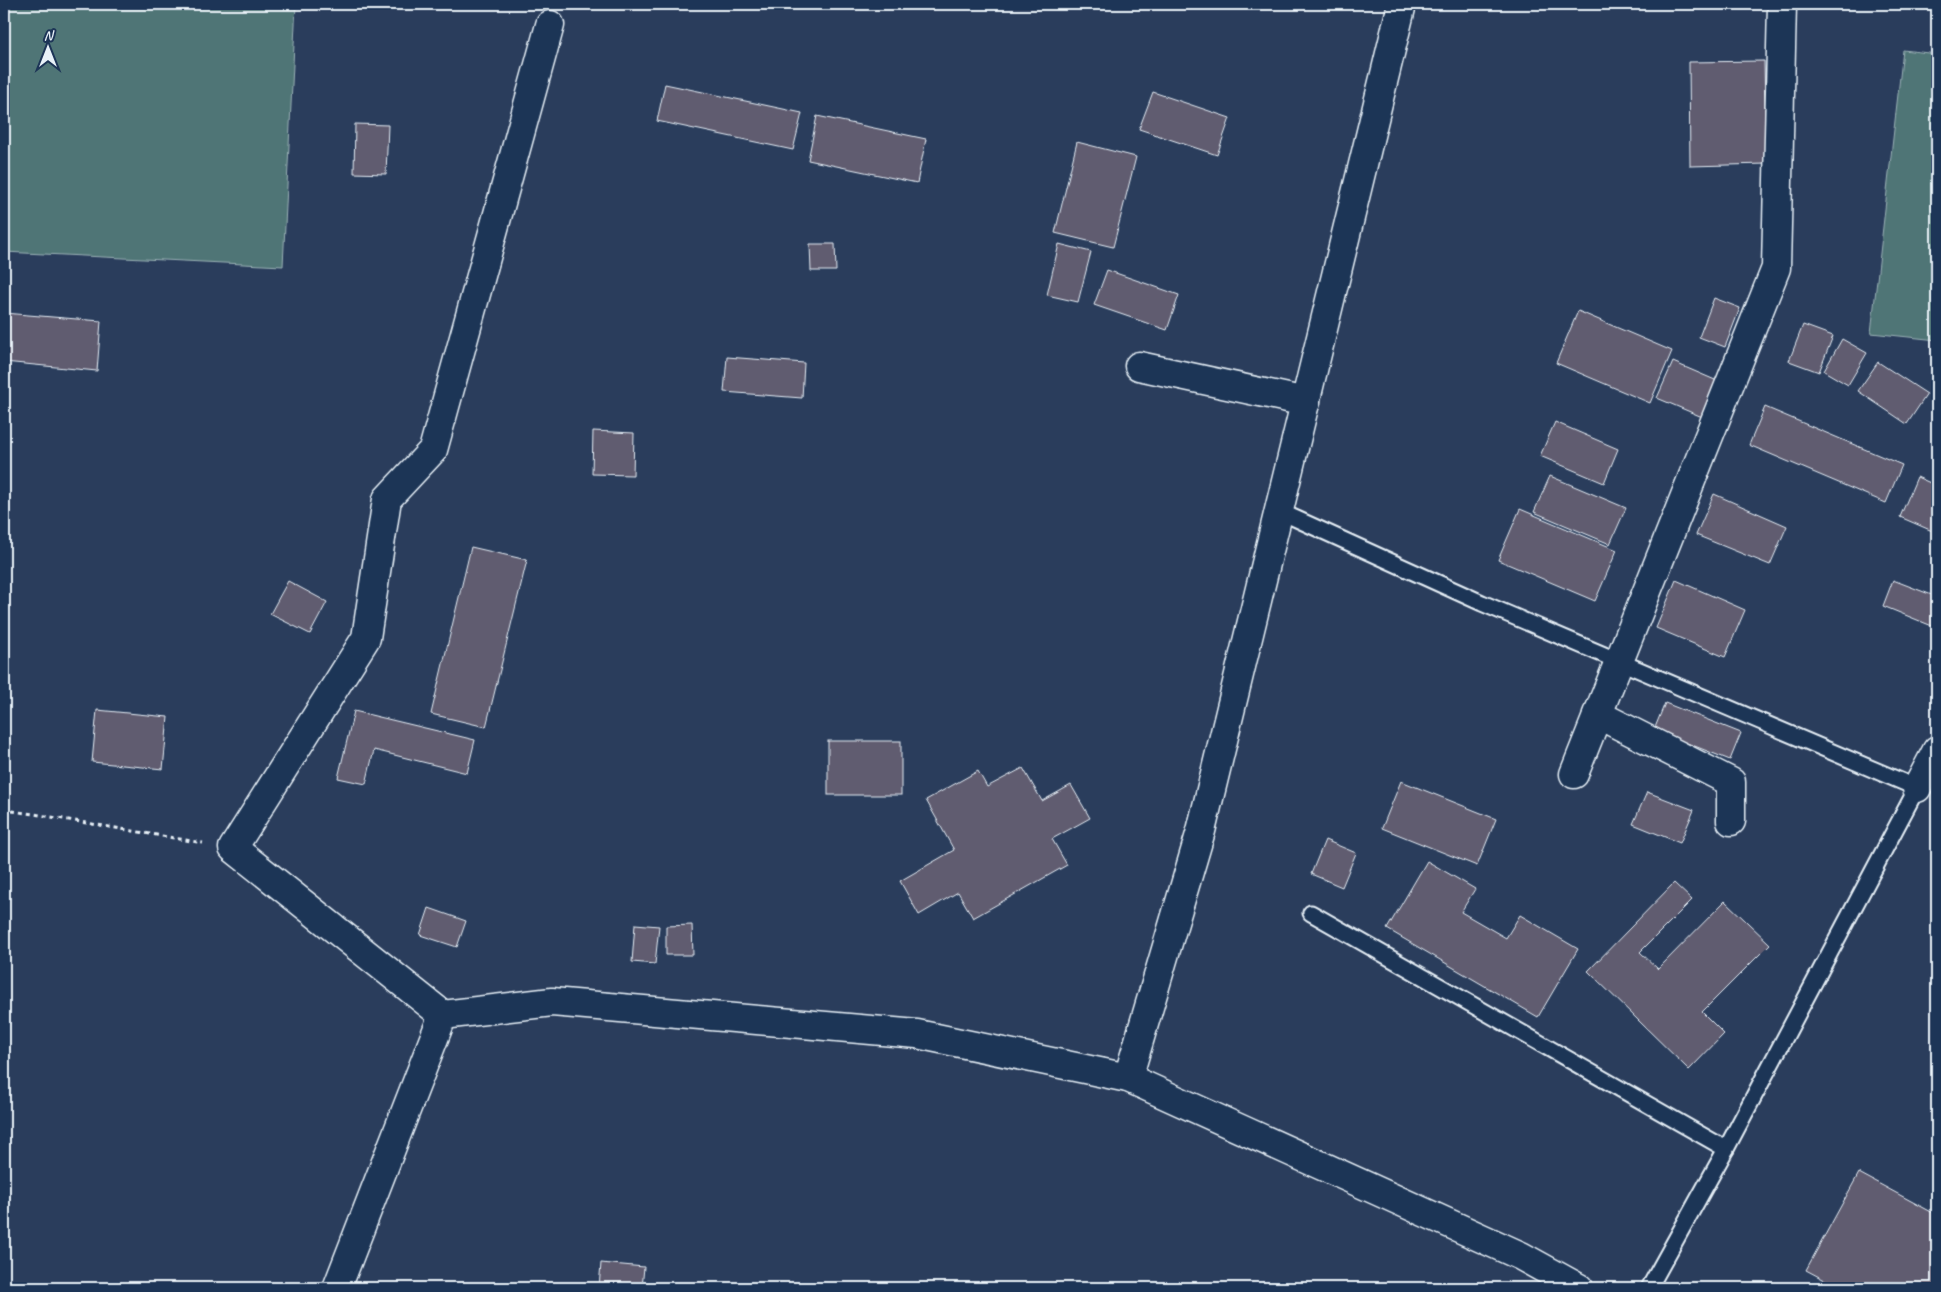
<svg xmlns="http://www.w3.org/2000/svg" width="1941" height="1292" viewBox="0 0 1941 1292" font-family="Caveat,sans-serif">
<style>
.green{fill:#507576;stroke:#9cb3b7}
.building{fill:#605b70;stroke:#e8f1f8}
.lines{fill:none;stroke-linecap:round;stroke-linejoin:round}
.lane-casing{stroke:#e8f1f8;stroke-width:19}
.street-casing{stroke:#e8f1f8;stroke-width:31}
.path{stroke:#e8f1f8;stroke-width:3;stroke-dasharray:4 4;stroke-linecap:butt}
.lane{stroke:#1d3557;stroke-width:15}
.street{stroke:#1d3557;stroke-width:28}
</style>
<rect width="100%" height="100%" fill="#2a3d5c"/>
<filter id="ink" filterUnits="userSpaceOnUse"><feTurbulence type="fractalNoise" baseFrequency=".02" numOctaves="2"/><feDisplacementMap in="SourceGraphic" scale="10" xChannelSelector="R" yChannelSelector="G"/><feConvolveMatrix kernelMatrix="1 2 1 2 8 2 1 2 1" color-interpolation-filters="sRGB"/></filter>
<g filter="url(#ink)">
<g class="green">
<path d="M4,4H296L283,266L4,252Z"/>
<path d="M1903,50L1937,54V340L1871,333Z"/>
</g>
<g class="building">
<path d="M1764,61L1766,164L1690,166L1689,62Z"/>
<path d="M665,84L802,113L793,150L657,121Z"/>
<path d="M1153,92L1230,118L1217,155L1139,129Z"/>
<path d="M817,116L926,139L917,183L808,160Z"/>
<path d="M355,124L388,125L386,174L354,173Z"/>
<path d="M1077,142L1136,157L1113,247L1055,233Z"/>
<path d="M810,244H835L836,271H811Z"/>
<path d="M1059,244L1091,252L1078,302L1047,295Z"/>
<path d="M1107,270L1179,295L1167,330L1094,305Z"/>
<path d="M1714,298L1740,308L1725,347L1699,337Z"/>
<path d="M1578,311L1672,351L1650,403L1556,363Z"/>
<path d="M4,313L101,321L97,371L4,362Z"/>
<path d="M1803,325L1833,336L1819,372L1789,361Z"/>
<path d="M1842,339L1867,353L1848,385L1824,371Z"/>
<path d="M727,357L804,363L802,398L724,392Z"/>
<path d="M1673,362L1722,383L1707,419L1657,398Z"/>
<path d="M1878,362L1927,394L1907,424L1858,391Z"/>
<path d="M1765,407L1902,465L1886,503L1749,445Z"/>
<path d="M1555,422L1618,449L1604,483L1540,456Z"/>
<path d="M593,431L634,433L633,475L592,474Z"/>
<path d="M1550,476L1626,508L1610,544L1534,512Z"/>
<path d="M1917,477L1937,486V533L1900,517Z"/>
<path d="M1714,494L1787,526L1770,565L1696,535Z"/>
<path d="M1520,509L1617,550L1595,601L1498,560Z"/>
<path d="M471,547L527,560L486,727L431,714Z"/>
<path d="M1676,580L1745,610L1725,657L1656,628Z"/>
<path d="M1893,580L1937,597V628L1883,606Z"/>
<path d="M288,581L327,602L310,634L270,614Z"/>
<path d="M1665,703L1741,733L1730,760L1654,730Z"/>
<path d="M97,710L168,717L163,769L92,762Z"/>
<path d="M354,711L475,740L467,773L374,750L366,784L338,778Z"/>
<rect x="828" y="741" width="73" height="54"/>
<path d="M1023,768L1042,801L1071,785L1090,818L1052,839L1067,865L973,918L958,892L919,915L900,881L954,850L926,800L978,771L987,787Z"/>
<path d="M1401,781L1496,819L1477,866L1382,828Z"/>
<path d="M1647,792L1694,810L1680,843L1633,824Z"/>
<path d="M1325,840L1356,853L1342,887L1311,874Z"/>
<path d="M1427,861L1475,889L1461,912L1506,938L1520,915L1578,949L1538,1017L1387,929Z"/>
<path d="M1674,883L1692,900L1640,952L1658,969L1725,901L1770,944L1702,1012L1724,1034L1689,1070L1588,971Z"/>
<path d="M429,908L466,921L457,947L420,935Z"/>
<path d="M635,924L659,926L655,964L632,962Z"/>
<path d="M692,925L693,955H666V926Z"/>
<path d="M1859,1173L1937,1215V1288H1840L1806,1270Z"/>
<path d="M601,1263L644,1267L642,1288H599Z"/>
</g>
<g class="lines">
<g class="lane-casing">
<g id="lane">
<path d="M1279,511L1482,603L1917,788L1726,1149L1649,1288"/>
<path d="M1311,913L1726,1149"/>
</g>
</g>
<g class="street-casing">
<g id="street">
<path d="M1139,366L1306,402"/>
<path d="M1597,714L1731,782V821"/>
<path d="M1574,774L1776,268L1782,4"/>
<path d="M1917,788L1937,750"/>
<path d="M443,1015L233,848L366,638L387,499L433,450L550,25"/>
<path d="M1128,1078L1201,831L1402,4"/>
<path d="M337,1288L443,1015L552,1002L917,1034L1128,1078L1521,1256L1579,1288"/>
</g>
</g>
<path class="path" d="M4,810L34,814L203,843"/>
<use href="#lane" class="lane"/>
<use href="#street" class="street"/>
</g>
</g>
<rect width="1941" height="1292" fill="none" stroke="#1d3557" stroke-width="20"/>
<rect x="10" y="10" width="1921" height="1272" fill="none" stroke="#e8f1f8" stroke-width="2" filter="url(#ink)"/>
<g transform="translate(48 48)" stroke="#1d3557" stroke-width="4" paint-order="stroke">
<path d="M0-4L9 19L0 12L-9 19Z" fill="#e8f1f8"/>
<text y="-8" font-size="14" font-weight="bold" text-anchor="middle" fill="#e8f1f8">N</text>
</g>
</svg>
